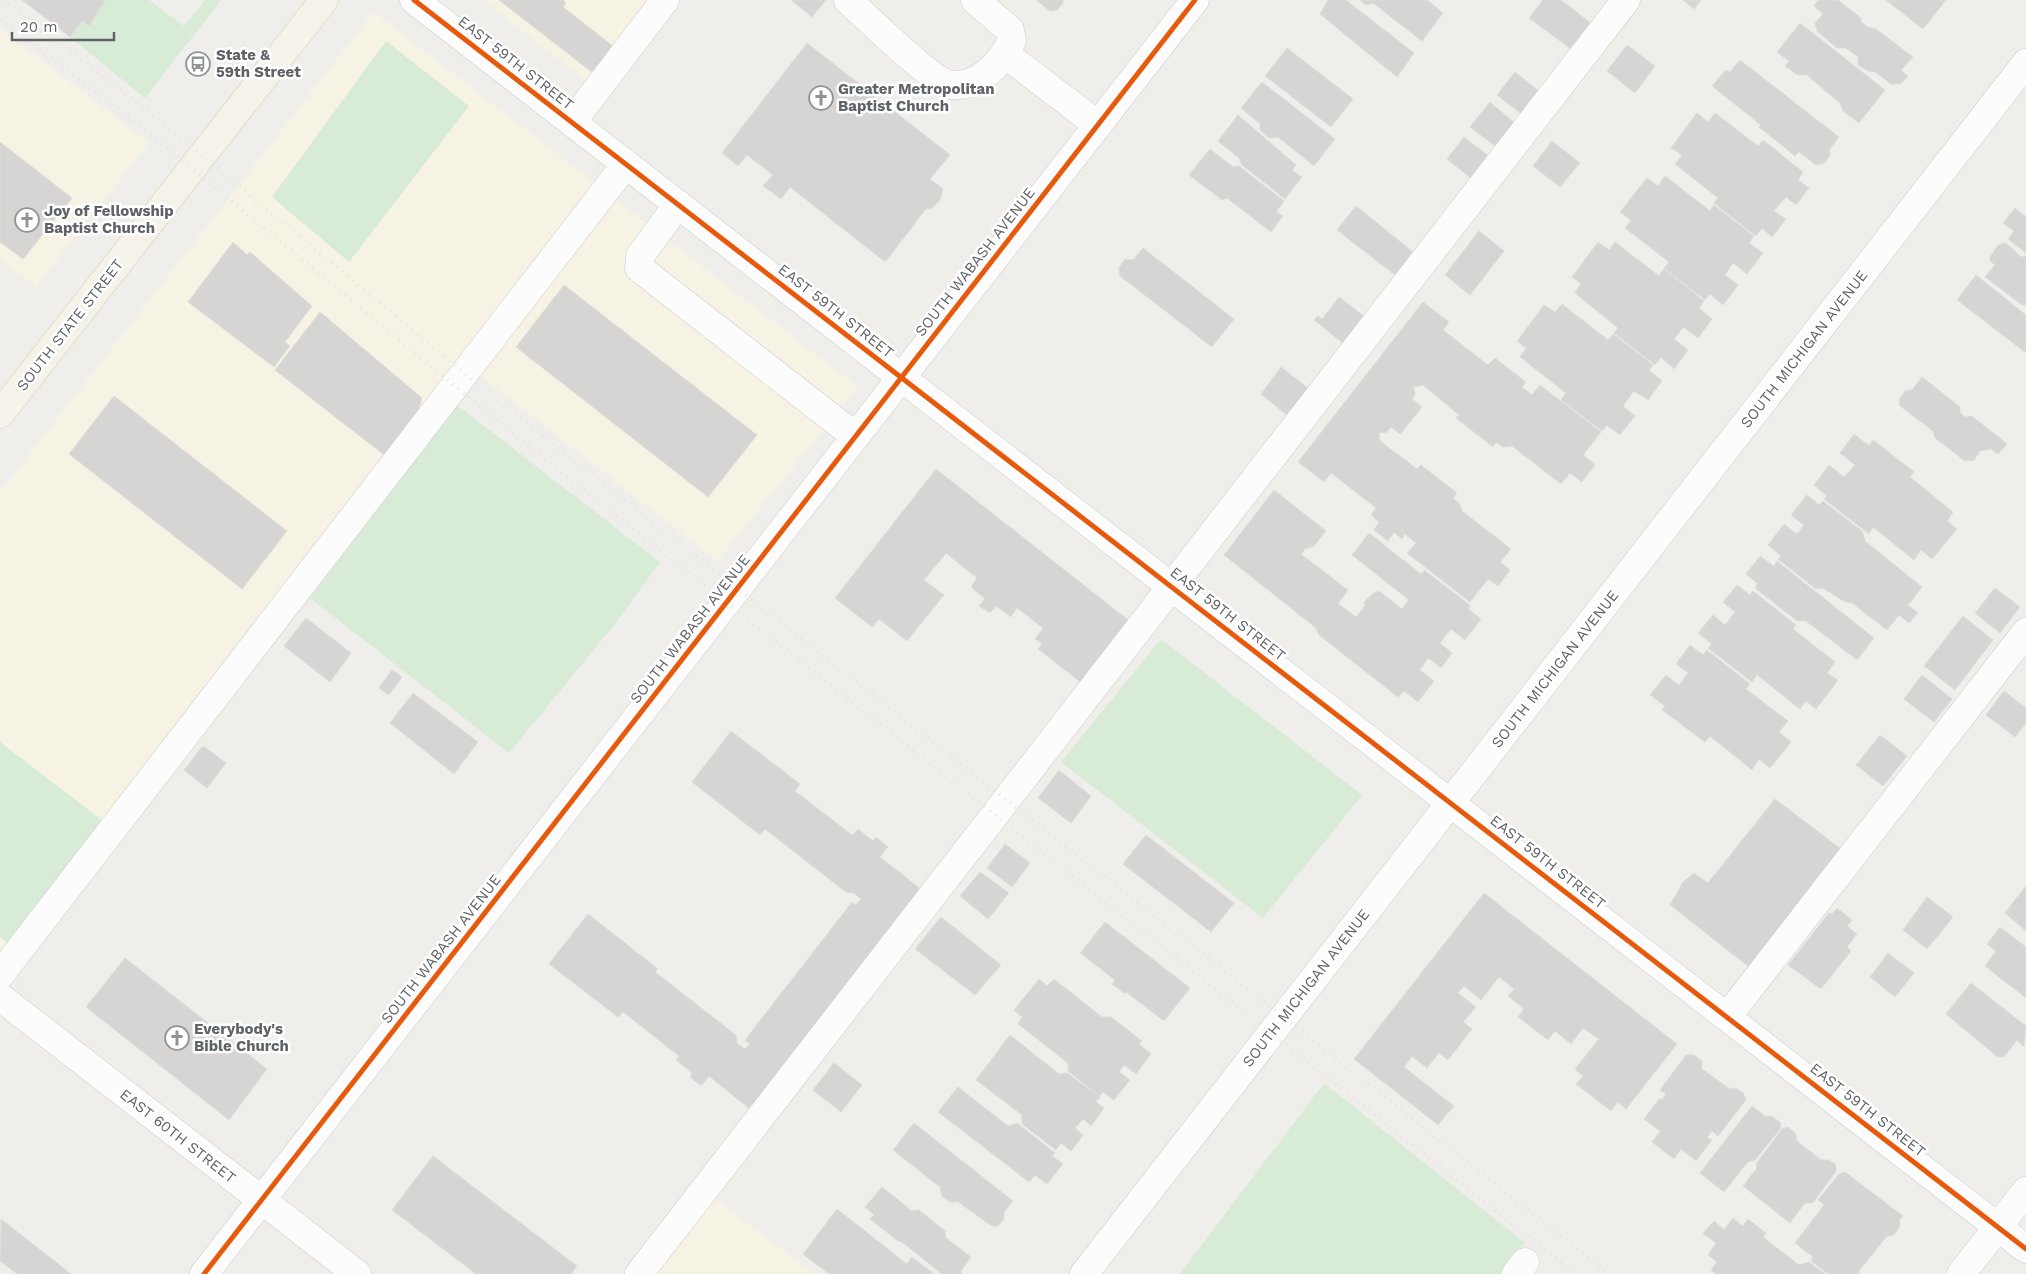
<svg xmlns="http://www.w3.org/2000/svg" width="2026" height="1274" viewBox="0 0 2026 1274" font-family="'Work Sans',sans-serif">
<style>
.commercial{fill:#f7f3e4}
.green{fill:#d8ebd6}
.building{fill:#d6d5d3;stroke:#deddd9}
.lines{fill:none;stroke-linecap:round;stroke-linejoin:round}
.minor-casing{stroke:#cbcccc;stroke-width:29}
.major-casing{stroke:#d7ceb8;stroke-width:29}
.minor{stroke:#fdfcfc;stroke-width:28}
.major{stroke:#f4f2e9;stroke-width:28}
.rail{stroke:#e4e4e4;stroke-width:4;stroke-dasharray:1 6;stroke-linecap:butt}
.cycleway-casing{stroke:#fff;stroke-width:8}
.cycleway{stroke:#e8590c;stroke-width:5}
.labels{text-anchor:middle;stroke-width:5;stroke-linejoin:round;paint-order:stroke}
.poi-label{font-size:15px;font-weight:bold;fill:#5f6368;stroke:#fff;text-anchor:start}
.street-label{font-size:15px;fill:#5f6368;stroke:#fff}
</style>
<rect width="100%" height="100%" fill="#efeeea"/>
<g class="commercial">
<path d="M483,0H665L597,89Z"/>
<path d="M374,12L858,387L717,561L469,367L0,958V492Z"/>
<path d="M0,29L149,142L36,287L0,259Z"/>
<path d="M704,1189L813,1274H639Z"/>
</g>
<g class="green">
<path d="M105,0H149L184,26L205,0H221L145,98L70,37L82,21L89,26Z"/>
<path d="M386,41L469,106L349,262L272,197Z"/>
<path d="M457,405L660,562L615,624L509,753L310,598Z"/>
<path d="M1161,639L1362,795L1263,918L1061,762Z"/>
<path d="M0,742L103,821L7,943L0,937Z"/>
<path d="M1324,1083L1525,1243L1500,1274H1180Z"/>
</g>
<g class="building">
<path d="M22,0H105L89,26L82,21L70,37Z"/>
<path d="M499,0H563L566,3L563,7L614,47L593,73Z"/>
<path d="M791,0H826L812,17Z"/>
<path d="M1036,0H1063V3L1057,10L1050,11Z"/>
<path d="M1328,0H1346L1414,53L1397,77L1320,14Z"/>
<path d="M1360,0H1427L1443,13L1422,41L1373,3L1366,5Z"/>
<path d="M1543,0H1561L1592,24L1572,50L1529,18Z"/>
<path d="M1683,0H1701L1694,9Z"/>
<path d="M1818,0H1838L1862,19L1860,21L1868,27L1876,29L1913,57L1901,70L1908,76L1901,84H1891L1875,72L1868,71L1858,65V57L1846,48H1837L1817,31L1815,23L1823,14L1814,6Z"/>
<path d="M1886,0H1946L1923,29Z"/>
<path d="M1800,23L1885,90L1859,123L1843,111L1840,103L1807,75H1798L1785,66L1789,61L1777,52Z"/>
<path d="M807,43L950,155L930,179L943,189L940,200L931,209H926L885,262L790,187L781,199L763,186L773,175L747,155L738,166L722,153Z"/>
<path d="M1627,45L1655,66L1635,93L1607,71Z"/>
<path d="M1287,48L1353,99L1331,127L1265,76Z"/>
<path d="M1740,60L1839,137L1829,150L1830,156L1824,163L1816,165L1799,152L1795,156L1759,127L1761,125L1712,86L1726,70L1730,72Z"/>
<path d="M1515,72L1540,92L1523,115L1497,95Z"/>
<path d="M1262,82L1335,139L1314,166L1278,137L1269,138L1260,130V124L1241,108Z"/>
<path d="M1490,102L1516,124L1498,148L1470,127Z"/>
<path d="M1697,113L1708,122L1715,113L1758,146L1763,140L1803,172L1798,180L1809,188L1796,205L1786,197L1774,211L1786,219L1772,237L1762,228L1756,236L1714,203L1718,198L1675,164L1682,155L1671,148Z"/>
<path d="M1238,115L1296,165L1292,170L1302,177L1285,199L1242,165L1239,158L1218,141Z"/>
<path d="M1464,137L1490,157L1473,180L1447,159Z"/>
<path d="M1552,141L1580,163L1560,187L1533,166Z"/>
<path d="M0,142L72,198L23,259L0,242Z"/>
<path d="M1210,149L1233,167L1239,166L1284,201L1276,212L1283,216L1271,232L1227,198L1222,200L1189,175Z"/>
<path d="M1665,176L1710,211L1714,205L1754,236L1749,243L1763,253L1747,274L1733,263L1725,275L1738,285L1723,305L1710,294L1705,300L1664,268L1669,262L1625,228L1631,220L1620,212L1647,178L1658,186Z"/>
<path d="M1356,206L1413,252L1395,275L1337,230Z"/>
<path d="M2015,208L2025,216L2026,215V253L2008,239L2014,231L2003,223Z"/>
<path d="M1479,231L1504,251L1470,295L1445,275Z"/>
<path d="M233,242L247,255L250,252L312,306L285,342L290,346L274,367L188,302Z"/>
<path d="M1598,242L1609,250L1615,242L1659,276L1664,269L1704,301L1699,308L1712,319L1698,338L1683,327L1674,339L1688,350L1674,369L1661,357L1655,365L1614,333L1618,328L1575,293L1581,284L1572,277Z"/>
<path d="M2006,243L2021,257L2026,256V305H2022L1985,277L1995,265L1990,261V257L1998,245Z"/>
<path d="M1143,248L1234,319L1212,347L1120,276L1119,268L1125,259L1133,260Z"/>
<path d="M1976,275L2026,315V353L1957,300Z"/>
<path d="M564,285L757,435L708,497L516,347Z"/>
<path d="M1339,297L1365,317L1344,344L1314,320L1318,316L1322,319Z"/>
<path d="M1423,302L1449,322L1443,330L1488,365L1495,358L1526,382L1522,387L1532,395L1540,385L1601,432L1583,455L1595,465L1582,482L1570,473L1561,484L1512,446L1503,447L1496,442L1493,447L1456,418L1459,415L1423,385L1414,387L1415,395L1412,399L1422,407L1400,434L1391,427L1387,432L1379,433L1380,441L1417,469L1421,465L1457,493L1453,498L1460,504L1462,511L1511,549L1500,562L1510,570L1498,586L1488,579L1470,602L1407,553L1416,543L1405,534L1402,539L1394,532L1388,541L1374,530L1379,522L1371,515L1376,508L1331,473L1324,482L1298,462Z"/>
<path d="M1562,304L1608,340L1613,334L1653,365L1649,370L1662,381L1648,400L1634,391L1623,406L1635,416L1620,435L1607,425L1602,431L1561,400L1566,393L1520,357L1526,348L1517,341L1544,305L1555,312Z"/>
<path d="M320,312L422,398L413,427L388,458L275,370Z"/>
<path d="M1281,367L1309,389L1288,416L1261,394Z"/>
<path d="M1922,377L1960,407V413L1965,417L1972,416L2007,444L1998,454L1991,449L1980,451L1974,460L1965,461L1935,438L1933,431L1900,406L1899,400L1905,391L1912,390Z"/>
<path d="M114,396L287,531L242,589L69,454Z"/>
<path d="M1854,434L1869,446L1873,440L1914,472L1910,477L1953,512L1947,521L1957,529L1932,559L1921,550L1914,560L1873,527L1869,534L1824,499L1827,496L1814,485L1829,465L1844,477L1855,465L1840,453Z"/>
<path d="M936,469L1132,623L1083,684L1038,649L1042,644L1035,639L1043,628L1017,608L1011,617L996,606L990,613L979,606L985,599L971,587L977,578L946,553L924,580L944,595L907,641L879,619L872,627L835,598Z"/>
<path d="M1274,490L1326,531L1314,546L1305,549L1301,554L1348,590L1338,604L1356,617L1365,606L1364,602L1372,594L1379,591L1402,609L1409,600L1352,555L1369,533L1421,574L1424,570L1470,605L1468,609L1481,619L1465,640L1451,629L1440,643L1452,653L1441,668L1428,658L1420,670L1434,681L1418,702L1404,691L1398,697L1319,635L1316,628L1224,555Z"/>
<path d="M1807,495L1819,505L1823,501L1862,531L1865,541L1922,587L1908,605L1918,613L1909,623L1899,615L1887,630L1852,603L1845,602L1823,588L1816,589L1778,559L1781,556L1768,545L1784,524L1797,534L1804,525L1791,515Z"/>
<path d="M1760,556L1774,566L1777,561L1874,638L1857,660L1806,621H1797L1755,588L1758,584L1746,574Z"/>
<path d="M1737,585L1750,595L1753,591L1796,625L1793,629L1835,662L1827,673L1838,680L1816,709L1806,701L1800,709L1757,675L1752,682L1708,648L1712,644L1698,633L1713,615L1725,625L1735,612L1723,602Z"/>
<path d="M1995,588L2020,607L2000,633L1975,613Z"/>
<path d="M1963,616L1993,640L1955,690L1924,666Z"/>
<path d="M306,618L351,653L330,682L284,646Z"/>
<path d="M1690,645L1703,655L1707,650L1750,684L1746,689L1788,721L1779,732L1791,742L1770,768L1759,759L1752,770L1710,736L1705,742L1662,710L1665,706L1650,695L1666,675L1679,685L1688,673L1676,664Z"/>
<path d="M392,670L402,677L389,695L379,688Z"/>
<path d="M1922,675L1952,699L1934,722L1904,699Z"/>
<path d="M2004,691L2026,708V723L2015,737L1986,715Z"/>
<path d="M413,693L478,742L454,774L390,723Z"/>
<path d="M731,731L800,784L795,791L852,835L858,829L873,841L876,837L888,847L880,857L922,890L751,1110L709,1076L701,1086L690,1077L692,1073L676,1060L679,1056L623,1012L618,1017L549,964L588,914L658,969L655,972L736,1035L737,1043L745,1049L750,1044L745,1040L852,902L856,905L861,899L854,893H847L765,829L760,835L692,782Z"/>
<path d="M1880,735L1907,756L1883,786L1856,765Z"/>
<path d="M203,746L226,763L207,788L184,770Z"/>
<path d="M1059,770L1091,796L1071,823L1038,798Z"/>
<path d="M1775,799L1841,849L1749,967L1670,905L1683,882L1694,873L1708,883Z"/>
<path d="M1146,835L1234,903L1211,932L1123,864Z"/>
<path d="M1005,844L1030,863L1012,887L987,868Z"/>
<path d="M980,872L1009,893L988,919L960,896Z"/>
<path d="M2025,887H2026V931L2005,913Z"/>
<path d="M1484,893L1677,1044L1626,1109L1618,1102L1611,1111L1576,1084L1583,1076L1575,1069L1599,1039L1583,1028L1571,1044L1555,1031L1548,1040L1518,1017L1524,1009L1508,996L1514,989L1499,977L1481,1000L1464,986L1458,993L1476,1007L1463,1022L1472,1029L1448,1060L1439,1053L1427,1068L1412,1056L1404,1067L1454,1106L1438,1125L1354,1059Z"/>
<path d="M1927,897L1953,917L1927,949L1903,930Z"/>
<path d="M1837,908L1852,920L1847,926L1857,934L1847,947L1851,951L1821,989L1788,965L1829,913L1832,914Z"/>
<path d="M941,917L1001,965L975,995L915,949Z"/>
<path d="M1105,922L1190,988L1164,1021L1126,992L1125,994L1112,984L1115,980L1080,953Z"/>
<path d="M2000,927L2026,947V998L1985,966L1996,951L1987,944Z"/>
<path d="M1888,953L1914,973L1895,997L1870,977Z"/>
<path d="M125,958L267,1069L229,1120L86,1007Z"/>
<path d="M1039,979L1047,986L1054,979L1102,1017H1111L1142,1041L1139,1044L1151,1054L1136,1074L1124,1065L1119,1072L1130,1080L1114,1100L1103,1092L1099,1096L1068,1071V1063L1018,1024L1022,1017L1014,1010Z"/>
<path d="M1971,983L2026,1026L2024,1047L2017,1040L2004,1057H1998L1946,1014Z"/>
<path d="M1010,1035L1059,1074L1067,1073L1100,1097L1096,1102L1104,1108L1091,1126L1083,1119L1075,1128L1083,1135L1071,1151L1061,1143L1056,1150L1022,1124V1115L976,1080Z"/>
<path d="M1686,1055H1694L1702,1061V1069L1730,1089L1736,1088L1743,1093L1746,1100L1718,1136L1712,1131L1707,1137L1712,1140L1696,1161L1681,1149L1674,1159L1652,1142L1660,1131L1644,1119L1660,1098L1662,1100L1666,1094L1660,1090Z"/>
<path d="M834,1063L862,1085L841,1112L813,1090Z"/>
<path d="M958,1087L1008,1126L1017,1123L1055,1153L1052,1156L1063,1164L1047,1184L1035,1175L1029,1182L938,1112Z"/>
<path d="M1752,1106L1765,1116H1772L1780,1122L1781,1128L1755,1160L1748,1162L1724,1192L1700,1173Z"/>
<path d="M914,1123L1013,1201L1004,1212V1219L998,1226H992L958,1202H950L942,1196L940,1187L893,1150Z"/>
<path d="M1788,1127L1796,1134L1797,1141L1821,1160H1829L1836,1165V1171L1813,1203H1805L1790,1223L1743,1186L1757,1168L1756,1164L1782,1129Z"/>
<path d="M433,1156L577,1266L571,1274H476L392,1210Z"/>
<path d="M1845,1172L1903,1216L1899,1220L1900,1226L1894,1235L1887,1236L1859,1271V1274H1828L1811,1261L1813,1257L1795,1243L1824,1205L1818,1200L1839,1174Z"/>
<path d="M882,1187L912,1211L919,1210L945,1231L946,1238L971,1257L961,1271L962,1274H942L902,1242L898,1241L870,1219L874,1215L865,1207Z"/>
<path d="M837,1209L907,1264L912,1257L934,1274H829L803,1254Z"/>
<path d="M1733,1218L1743,1226L1748,1219L1766,1233L1763,1237L1799,1265L1809,1262L1825,1274H1716L1711,1270L1717,1262L1708,1255L1716,1243L1703,1233L1714,1221L1724,1230Z"/>
<path d="M1,1219L71,1274H17L0,1261Z"/>
</g>
<g class="lines">
<g class="minor-casing">
<g id="minor">
<path d="M414,0L2026,1249"/>
<path d="M848,0C864,15 934,83 951,85C980,87 999,65 1012,41L1010,30L975,0"/>
<path d="M1005,54L1098,125"/>
<path d="M572,122L665,0"/>
<path d="M678,204L640,256L639,268L855,436"/>
<path d="M0,975L626,164"/>
<path d="M0,997L357,1274"/>
<path d="M1727,1017L2026,632"/>
<path d="M204,1274L1195,0"/>
<path d="M639,1274L1626,0"/>
<path d="M1084,1274L2026,63"/>
<path d="M1516,1274L1525,1262"/>
<path d="M1961,1274L2026,1191"/>
</g>
</g>
<g class="major-casing">
<path id="major" d="M0,414L324,0"/>
</g>
<use href="#minor" class="minor"/>
<use href="#major" class="major"/>
<g class="rail">
<path d="M3,0C178,128 338,273 508,408C874,697 1243,984 1609,1274"/>
<path d="M0,20L137,123L513,434L1576,1274"/>
</g>
<g class="cycleway-casing">
<g id="cycleway">
<path d="M414,0L2026,1249"/>
<path d="M204,1274L1195,0"/>
</g>
</g>
<use href="#cycleway" class="cycleway"/>
</g>
<defs>
<g id="bus-ring" transform="scale(1.25)"><circle r="9.5" fill="#fff" stroke="#919496" stroke-width="1.5"/><path d="M-5-6H5V4H4V6H2V4H-2V6H-4V4H-5ZM-3.5-4V0h7V-4ZM-3.5 1.2v1.5H-2V1.2ZM2 1.2v1.5H3.5V1.2Z" fill="#919496"/></g>
<g id="church-ring" transform="scale(1.25)"><circle r="9.5" fill="#fff" stroke="#919496" stroke-width="1.5"/><path d="M-1.2-6h2.4v3.5h3.3v2.4h-3.3V6h-2.4V-.1h-3.3v-2.4h3.3Z" fill="#919496"/></g>
</defs>
<g fill-rule="evenodd">
<use href="#bus-ring" x="198" y="64"/>
<use href="#church-ring" x="821" y="98"/>
<use href="#church-ring" x="27" y="220"/>
<use href="#church-ring" x="177" y="1038"/>
</g>
<g class="labels">
<g class="poi-label">
<text x="216" y="60">State &amp;<tspan x="216" dy="17">59th Street</tspan></text>
<text x="838" y="94">Greater Metropolitan<tspan x="838" dy="17">Baptist Church</tspan></text>
<text x="44" y="216">Joy of Fellowship<tspan x="44" dy="17">Baptist Church</tspan></text>
<text x="194" y="1034">Everybody's<tspan x="194" dy="17">Bible Church</tspan></text>
</g>
<g class="street-label">
<text transform="translate(516 63) rotate(38)" y="5">EAST 59TH STREET</text>
<text transform="translate(975 262) rotate(-52)" y="5">SOUTH WABASH AVENUE</text>
<text transform="translate(836 311) rotate(38)" y="5">EAST 59TH STREET</text>
<text transform="translate(70 325) rotate(-52)" y="5">SOUTH STATE STREET</text>
<text transform="translate(1804 349) rotate(-52)" y="5">SOUTH MICHIGAN AVENUE</text>
<text transform="translate(1228 614) rotate(38)" y="5">EAST 59TH STREET</text>
<text transform="translate(690 629) rotate(-52)" y="5">SOUTH WABASH AVENUE</text>
<text transform="translate(1555 669) rotate(-52)" y="5">SOUTH MICHIGAN AVENUE</text>
<text transform="translate(1548 862) rotate(38)" y="5">EAST 59TH STREET</text>
<text transform="translate(441 949) rotate(-52)" y="5">SOUTH WABASH AVENUE</text>
<text transform="translate(1306 988) rotate(-52)" y="5">SOUTH MICHIGAN AVENUE</text>
<text transform="translate(1868 1110) rotate(38)" y="5">EAST 59TH STREET</text>
<text transform="translate(178 1136) rotate(38)" y="5">EAST 60TH STREET</text>
</g>
</g>
<path d="M12 32v8h102v-8" fill="none" stroke="#5f6368" stroke-width="2.5"/>
<text x="20" y="32" font-size="15" fill="#5f6368" stroke="#ffffff" stroke-width="4" paint-order="stroke">20 m</text>
</svg>
